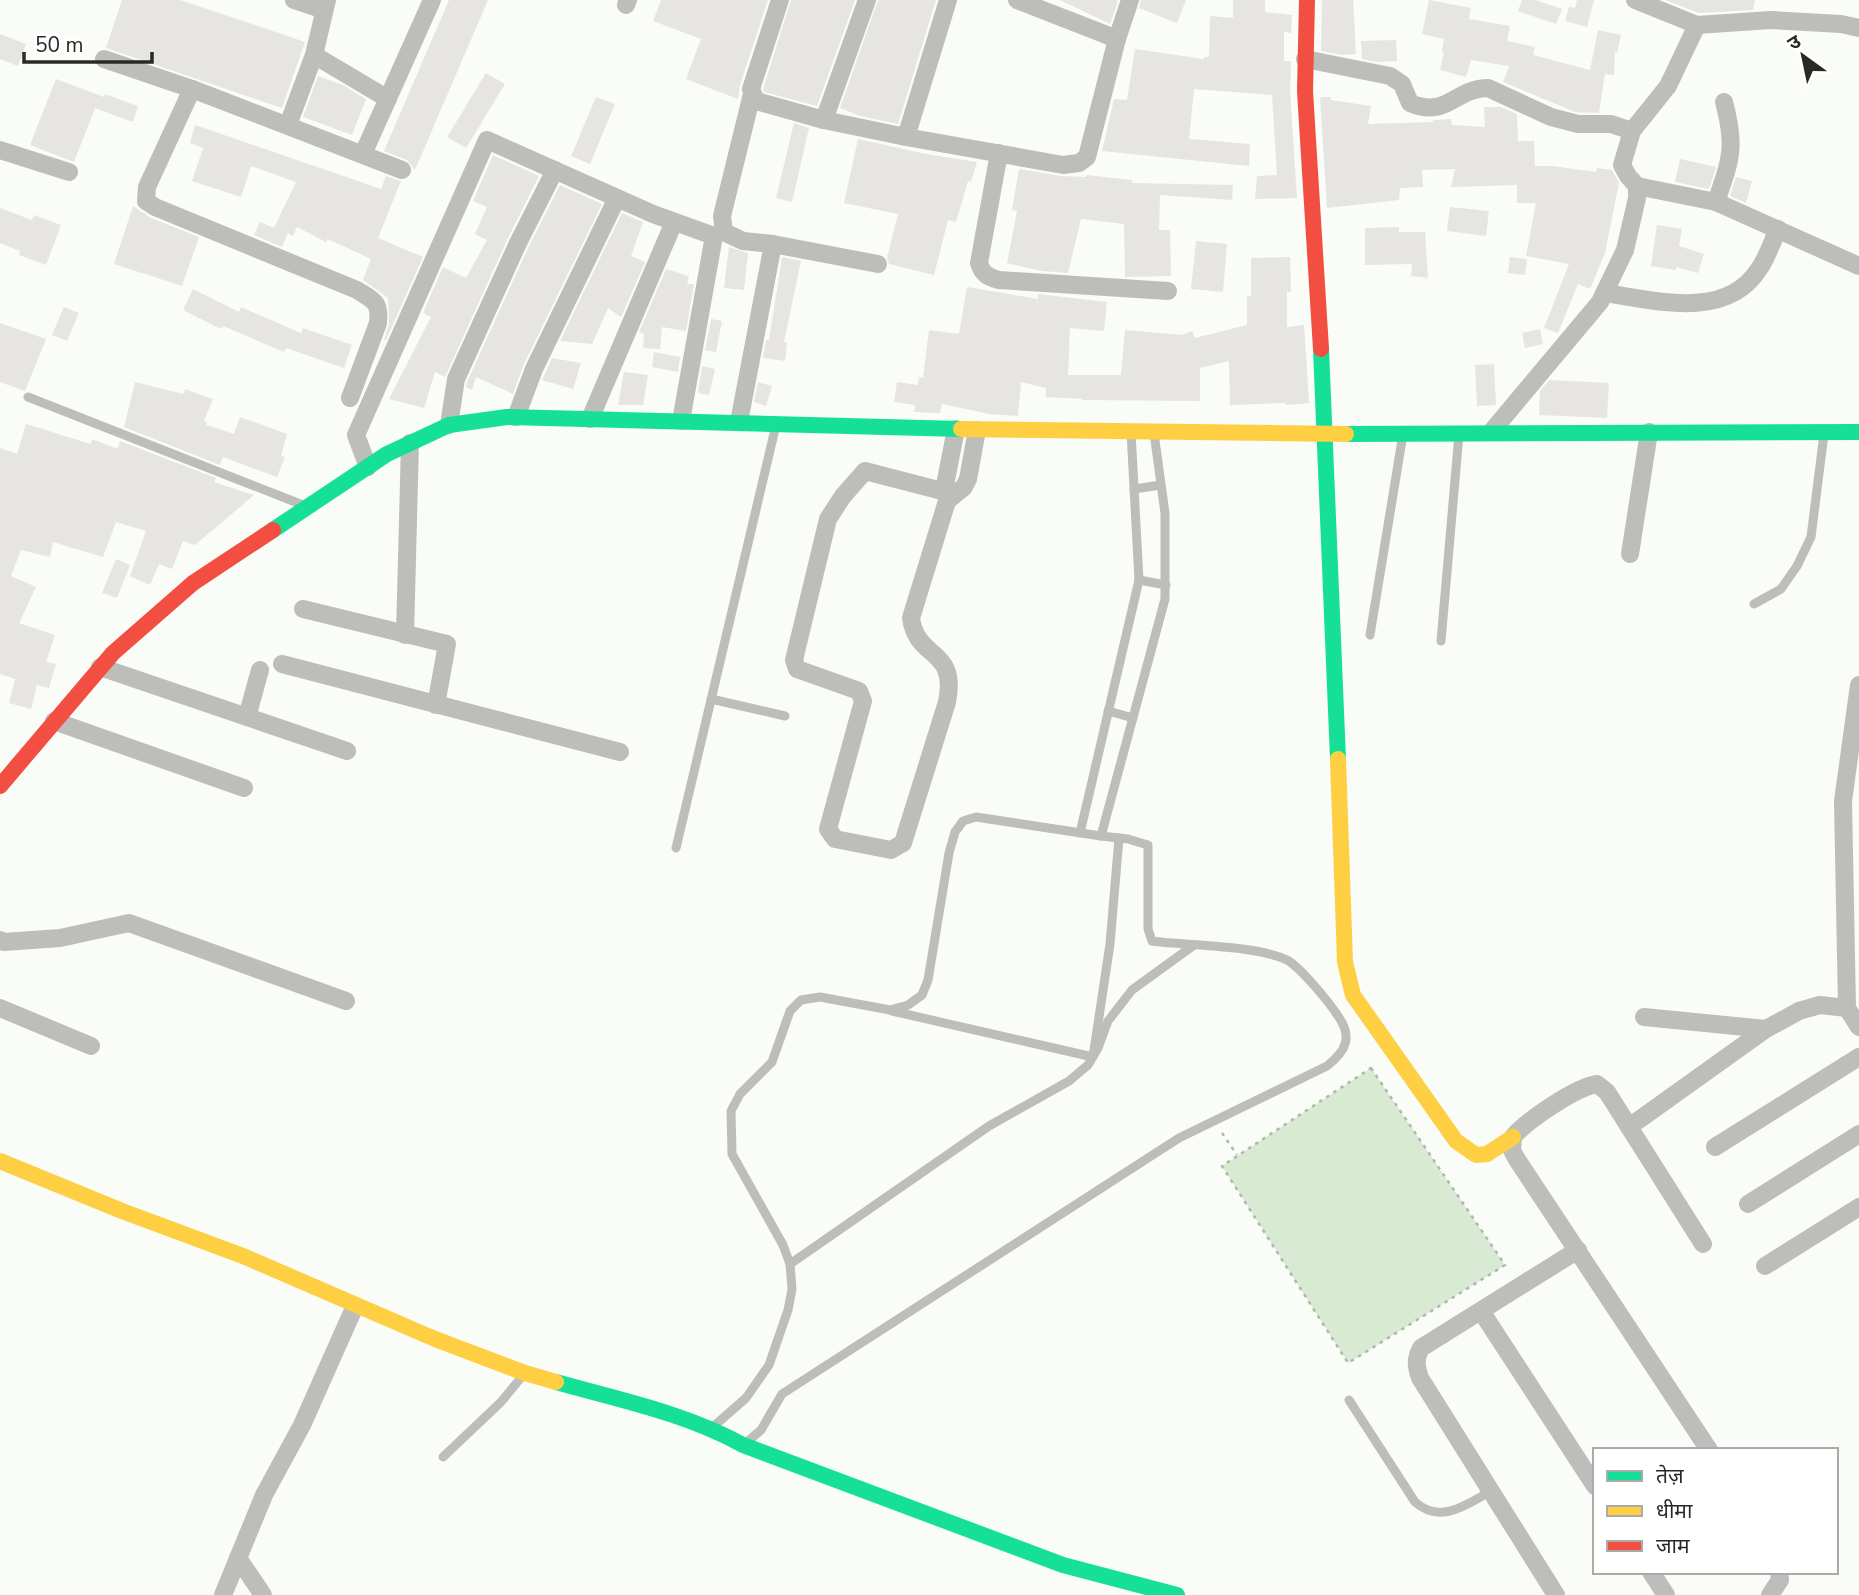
<svg xmlns="http://www.w3.org/2000/svg" width="1859" height="1595" viewBox="0 0 1859 1595" font-family="'Nunito Sans','Noto Sans Devanagari',sans-serif">
<style>
.green{fill:#d8ebd2}
.building{fill:#e6e5e4}
.lines{fill:none;stroke-linecap:round;stroke-linejoin:round}
.path{stroke:#b3b5b2;stroke-width:2.5;stroke-dasharray:3.5 5;stroke-linecap:butt}
.lane{stroke:#bdbebc;stroke-width:9}
.street{stroke:#bdbebc;stroke-width:18}
.fast{stroke:#16e098;stroke-width:16}
.slow{stroke:#ffcf43;stroke-width:16}
.jam{stroke:#f24e42;stroke-width:16}
</style>
<rect width="100%" height="100%" fill="#f9fcf7"/>
<path class="green" d="M1371,1068L1505,1265L1348,1363L1222,1166Z"/>
<g class="building">
<path d="M122,0H180L305,42L282,108L106,48Z"/>
<path d="M449,0H488L415,170L407,160L384,151Z"/>
<path d="M661,0H768L740,85L738,99L686,79L701,39L653,21Z"/>
<path d="M791,0H855L817,106L764,92L763,89Z"/>
<path d="M878,0H936L898,124L860,116L840,108Z"/>
<path d="M1060,0H1115L1118,1L1110,24Z"/>
<path d="M1141,0H1186L1177,23L1139,8Z"/>
<path d="M1233,0H1265V12L1292,15L1291,33L1284,32V61H1291L1290,92L1297,198L1255,199L1257,176L1277,175L1272,95L1194,89L1189,139L1250,144L1249,166L1102,151L1114,99L1127,100L1135,49L1204,59V57H1209L1210,16L1233,18Z"/>
<path d="M1322,0H1353L1356,54L1341,55L1321,51Z"/>
<path d="M1429,0L1471,8L1469,19L1510,26L1507,41L1535,47L1533,55L1590,70L1598,30L1621,35L1617,53L1615,52L1614,75L1605,74L1599,113L1575,112L1503,82L1509,66L1471,60L1466,77L1440,70L1444,52L1442,51L1444,39L1422,34Z"/>
<path d="M1522,0H1535L1562,9L1556,24L1518,11Z"/>
<path d="M1577,0H1594L1587,27L1565,21L1569,7L1575,8Z"/>
<path d="M1665,0H1755L1753,10L1699,13Z"/>
<path d="M0,34L26,44L18,66L0,59Z"/>
<path d="M1396,40L1397,61L1377,62L1362,59L1361,41Z"/>
<path d="M486,73L505,84L466,148L447,137Z"/>
<path d="M318,76L343,85L366,99L352,135L303,117Z"/>
<path d="M56,79L104,97L105,94L138,106L133,122L95,108L74,162L30,145Z"/>
<path d="M596,97L615,104L590,164L571,156Z"/>
<path d="M1320,97H1331V100L1371,106L1368,124L1433,122V120L1451,119L1452,125L1485,127L1484,107H1501L1517,114L1518,141H1534L1535,166H1552L1596,172L1597,168L1612,170L1619,183L1605,253L1590,289L1578,284L1558,333L1544,328L1569,264L1526,256L1536,203H1517V185L1451,187L1455,169L1422,170L1423,187L1400,188L1399,200L1327,208Z"/>
<path d="M794,123L809,128L792,202L776,198Z"/>
<path d="M195,125L381,189L386,176L401,181L378,238L423,257L386,340H384L389,324L388,298L363,280L371,259L328,239L326,242L297,227L293,236L288,233L282,247L254,235L260,222L274,228L296,182L251,166L241,197L192,181L203,148L190,143Z"/>
<path d="M858,139L926,154L977,162L971,182L968,181L956,222L948,220L934,275L889,264L887,258L898,214L844,203Z"/>
<path d="M493,155L539,176L508,238L445,377L435,372L424,408L389,399L431,317L423,313L443,267L466,278L487,240L475,234L487,207L473,201Z"/>
<path d="M1680,159L1716,167L1709,189L1675,182Z"/>
<path d="M1019,169L1061,176L1086,177V175L1132,180V183L1233,185L1232,200L1160,195L1159,230H1170L1171,276L1125,277L1124,224L1081,219L1068,273L1042,271L1007,263L1017,211L1012,210Z"/>
<path d="M1736,177L1752,181L1746,203L1730,196Z"/>
<path d="M560,185L602,204L524,364L513,394L476,377L472,390L466,387L467,382L528,248Z"/>
<path d="M133,206L151,218L199,237L182,286L114,264Z"/>
<path d="M1450,207L1489,211L1486,236L1447,231Z"/>
<path d="M0,208L32,220L34,215L61,225L46,265L19,255L20,251L0,243Z"/>
<path d="M622,213L643,222L631,256L645,262L621,317L608,308L592,344L560,341Z"/>
<path d="M1657,225L1682,229L1679,246L1704,254L1698,273L1676,267V270L1651,266Z"/>
<path d="M1399,227V232H1425L1428,278L1411,276L1412,264L1365,265V228Z"/>
<path d="M1196,241L1227,244L1223,292L1191,289Z"/>
<path d="M729,247L748,253L744,290L724,288Z"/>
<path d="M782,257L801,261L784,342L787,343L785,361L763,358L766,340H769Z"/>
<path d="M1290,257L1291,292H1287V327L1304,325L1309,403L1286,405L1285,403L1230,405L1229,361L1200,368V401L1082,400V399L1046,397V388L1021,382L1018,416L989,414L942,404L940,413L914,412L915,405L894,402L897,382L918,385L919,377L923,378L929,330L959,334L967,287L1038,299V294L1107,302L1104,331L1070,328L1068,375H1121L1125,330L1182,335L1192,331L1195,338L1247,325V296H1251V258Z"/>
<path d="M1510,257L1527,259L1525,275L1508,273Z"/>
<path d="M666,269L689,276L687,284H694L686,331L662,327L660,349L643,348L644,334L639,332Z"/>
<path d="M193,289L239,312L241,307L301,333L303,328L352,345L344,368L286,348L284,352L223,326L221,329L183,310Z"/>
<path d="M64,307L79,313L67,341L52,335Z"/>
<path d="M711,319L722,321L716,352L705,350Z"/>
<path d="M0,323L46,339L25,391L0,382Z"/>
<path d="M1540,329L1543,344L1525,348L1522,333Z"/>
<path d="M654,352L680,357L678,372L652,367Z"/>
<path d="M552,358L581,363L573,389L542,380Z"/>
<path d="M1494,364L1496,405L1477,406L1475,365Z"/>
<path d="M702,366L715,369L709,395L698,393Z"/>
<path d="M624,372L648,375L643,405H618Z"/>
<path d="M1549,380L1609,383L1607,418L1539,415L1540,391Z"/>
<path d="M135,382L183,394L185,389L213,399L204,421L207,422L206,425L234,434L240,417L287,434L281,456L285,457L277,477L223,457L220,465L124,427Z"/>
<path d="M758,382L772,386L766,406L754,402Z"/>
<path d="M26,424L91,444L92,439L118,449L120,441L216,478L214,482L254,495L195,545L183,541L172,569L159,564L150,585L130,576L146,531L116,522L103,557L53,542L50,557L21,550L11,576L36,587L19,623L55,635L46,662L56,664L49,688L37,685L31,709L9,703L15,679L0,674V448L17,454Z"/>
<path d="M116,559L130,565L117,598L102,593Z"/>
</g>
<g class="lines">
<g class="path">
<path d="M1371,1068L1505,1265L1348,1363L1222,1166Z"/>
<path d="M1222,1133L1237,1155"/>
</g>
<g class="lane">
<path d="M28,397L303,505"/>
<path d="M1134,489L1161,485"/>
<path d="M1139,580L1166,585"/>
<path d="M1754,604L1781,589L1797,566L1811,537L1824,434"/>
<path d="M1370,635L1403,434"/>
<path d="M1441,641L1459,434"/>
<path d="M711,699L785,716"/>
<path d="M1108,711L1133,718"/>
<path d="M1080,833L1139,580L1131,432"/>
<path d="M676,848L776,425"/>
<path d="M892,1011L1093,1057L1110,944L1119,838"/>
<path d="M790,1264L989,1126L1069,1081L1088,1065L1098,1048L1108,1021L1132,990L1194,945"/>
<path d="M1349,1400L1415,1502C1441,1525 1467,1504 1491,1491"/>
<path d="M714,1426L746,1398L769,1365L788,1310L792,1289L790,1264L783,1245L732,1154L731,1111L740,1094L772,1062L790,1011L801,1000L820,997L890,1010L908,1005L922,995L928,980L949,853L955,832L963,821L976,817L1101,836"/>
<path d="M747,1442L761,1430L782,1394L1179,1138L1327,1066C1346,1051 1353,1037 1338,1016C1329,1002 1300,967 1287,960C1256,945 1188,946 1152,941L1148,929V845L1128,839L1101,836L1165,599V513L1154,433"/>
<path d="M443,1457L501,1402L524,1374"/>
</g>
<g class="street">
<path d="M294,0L324,10"/>
<path d="M780,0L751,89L756,101L824,120L906,137"/>
<path d="M948,0L906,137L1063,165L1079,163L1087,157L1117,39L1130,0"/>
<path d="M1017,0L1117,39"/>
<path d="M1635,0L1697,25L1771,20L1841,24L1859,28"/>
<path d="M626,5L628,0"/>
<path d="M1697,25L1668,86L1632,131L1622,165L1628,176L1637,186L1716,202L1859,266"/>
<path d="M314,55L388,99"/>
<path d="M104,59L192,89L402,170"/>
<path d="M1305,59L1390,76L1402,84L1410,103C1447,119 1455,88 1488,88L1551,117L1578,124H1611L1632,131"/>
<path d="M192,89L147,187L146,201L155,207L357,290C374,301 380,301 378,323L350,398"/>
<path d="M752,94L722,216L724,232L743,241L773,244L878,264"/>
<path d="M824,120L867,0"/>
<path d="M288,125L314,55L327,0"/>
<path d="M0,150L69,172"/>
<path d="M999,153L979,263C982,274 988,277 999,280L1168,291"/>
<path d="M363,154L432,0"/>
<path d="M1716,202C1731,159 1736,147 1724,102"/>
<path d="M1605,293C1654,300 1726,321 1759,269C1767,258 1772,242 1778,229"/>
<path d="M516,417L534,369L617,198"/>
<path d="M590,419L674,222"/>
<path d="M739,422L773,244"/>
<path d="M449,425L456,379L518,243L555,170"/>
<path d="M1492,431L1600,302L1625,250L1637,198V186"/>
<path d="M368,467L356,435L487,140L653,214L714,236L681,421"/>
<path d="M946,492L865,471L843,496L828,519L794,660L797,669L859,691L863,701L828,829L835,839L891,850L903,843L947,702C958,647 917,661 911,618L947,501L945,485L956,429"/>
<path d="M947,501L964,487L968,479L977,430"/>
<path d="M1630,554L1649,432"/>
<path d="M303,609L447,644L436,705"/>
<path d="M405,635L410,443"/>
<path d="M282,664L620,752"/>
<path d="M100,667L347,751"/>
<path d="M1859,685L1843,801L1847,1008L1859,1027"/>
<path d="M247,717L260,670"/>
<path d="M54,721L244,788"/>
<path d="M0,940L4,942L60,938L129,923L346,1001"/>
<path d="M0,1008L91,1046"/>
<path d="M1644,1017L1766,1029"/>
<path d="M1629,1127L1766,1029L1799,1011L1820,1005L1847,1008"/>
<path d="M1715,1147L1859,1057"/>
<path d="M1748,1204L1859,1134"/>
<path d="M1703,1244L1607,1092L1597,1084C1576,1087 1526,1121 1513,1137L1512,1150L1516,1158L1709,1450"/>
<path d="M1765,1266L1859,1207"/>
<path d="M1481,1311L1595,1486"/>
<path d="M238,1558L263,1595"/>
<path d="M1651,1572L1666,1595"/>
<path d="M223,1595L264,1495L302,1425L355,1306"/>
<path d="M1556,1595L1420,1378C1416,1366 1415,1359 1421,1348L1578,1250"/>
<path d="M1770,1595L1780,1580L1779,1572"/>
</g>
<g class="fast">
<path d="M1321,349L1338,759"/>
<path d="M1346,434L1859,432"/>
<path d="M273,530L387,454L449,425L507,417L961,429"/>
<path d="M556,1382C620,1400 685,1413 743,1445L1063,1565L1177,1595"/>
</g>
<g class="slow">
<path d="M961,429L1346,434"/>
<path d="M1338,759L1345,962L1353,995L1456,1141L1476,1155L1487,1154L1513,1137"/>
<path d="M0,1161L122,1211L243,1256L435,1339L525,1373L556,1382"/>
</g>
<g class="jam">
<path d="M1307,0L1305,91L1321,349"/>
<path d="M0,786L113,653L193,583L273,530"/>
</g>
</g>
<rect x="1593" y="1448" width="245" height="126" fill="#ffffff" stroke="#a9aaa9" stroke-width="2"/>
<rect x="1607" y="1471" width="35" height="10" fill="#16e098" stroke="#a9aaa9" stroke-width="2"/>
<text x="1656" y="1483" font-size="21" fill="#282a27">तेज़</text>
<rect x="1607" y="1506" width="35" height="10" fill="#ffcf43" stroke="#a9aaa9" stroke-width="2"/>
<text x="1656" y="1518" font-size="21" fill="#282a27">धीमा</text>
<rect x="1607" y="1541" width="35" height="10" fill="#f24e42" stroke="#a9aaa9" stroke-width="2"/>
<text x="1656" y="1553" font-size="21" fill="#282a27">जाम</text>
<g transform="translate(1803 56) rotate(327)" stroke="#ffffff" stroke-width="5" paint-order="stroke">
<path d="M0-5L12 26L0 18L-12 26Z" fill="#282a27"/>
<text y="-10" font-size="19" font-weight="bold" text-anchor="middle" fill="#282a27">उ</text>
</g>
<path d="M24 52v10h128v-10" fill="none" stroke="#282a27" stroke-width="3.5"/>
<text x="35" y="52" font-size="21" fill="#282a27" stroke="#ffffff" stroke-width="5" paint-order="stroke">50 m</text>
</svg>
